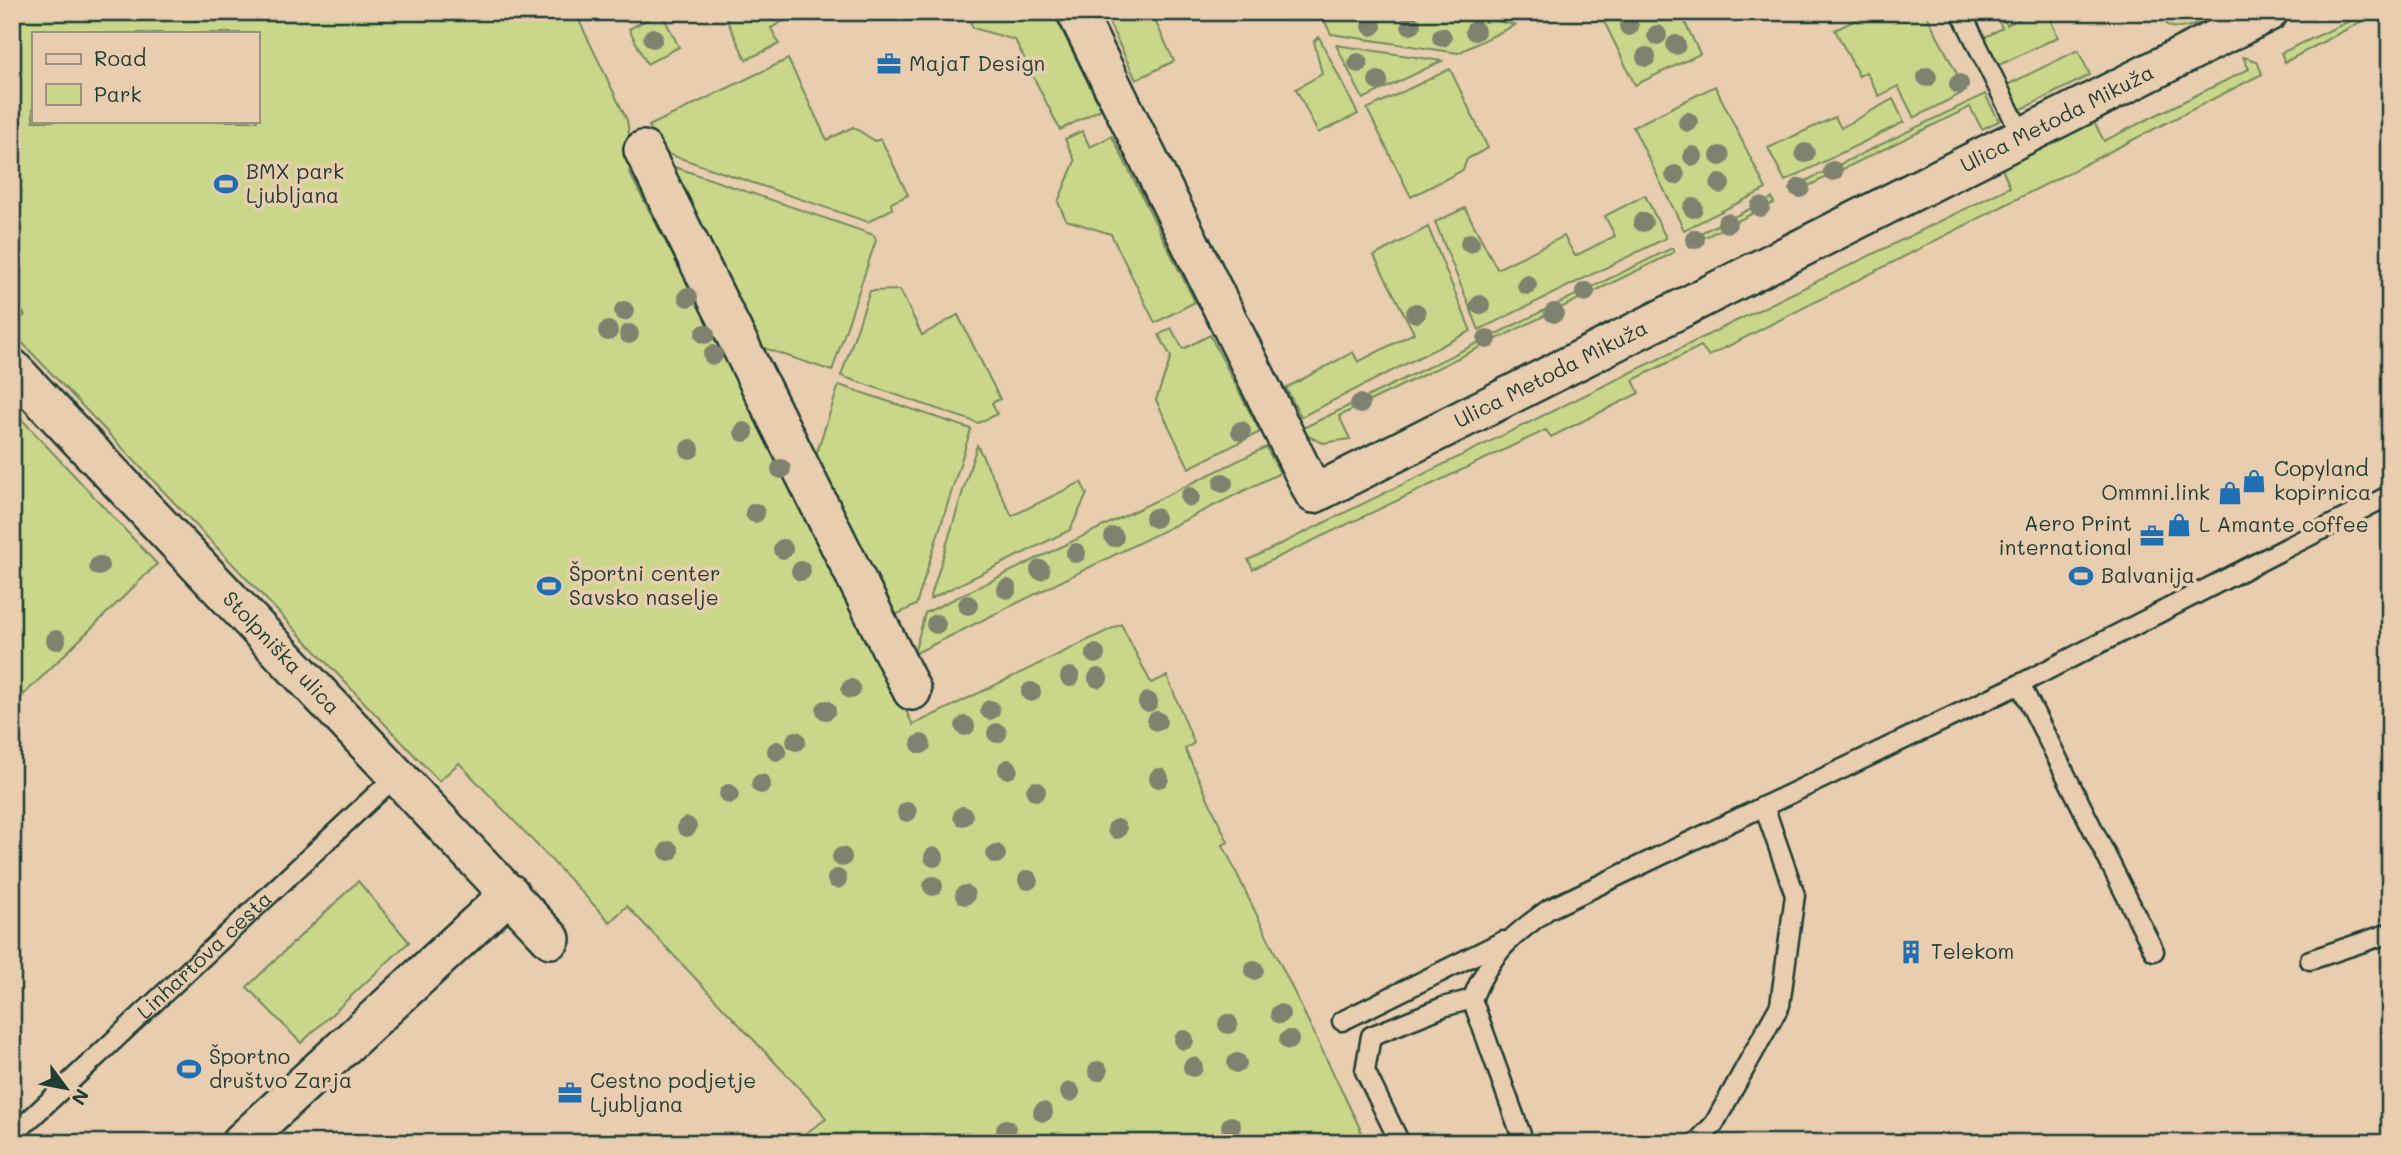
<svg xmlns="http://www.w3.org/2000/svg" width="2402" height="1155" viewBox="0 0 2402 1155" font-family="Mali,sans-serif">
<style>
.green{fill:#cad78a;stroke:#748a5f;stroke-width:2;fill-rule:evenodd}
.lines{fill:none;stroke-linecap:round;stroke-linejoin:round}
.lane-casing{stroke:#1f3d34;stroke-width:23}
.street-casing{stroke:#1f3d34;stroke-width:42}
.lane{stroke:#e8cdaf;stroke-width:18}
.street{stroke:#e8cdaf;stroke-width:37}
.tree{fill:#7e826e}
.labels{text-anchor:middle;stroke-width:7;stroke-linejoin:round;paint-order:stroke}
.poi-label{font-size:21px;fill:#1f3d34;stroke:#e8cdaf;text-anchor:start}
.street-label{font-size:21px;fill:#1f3d34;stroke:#e8cdaf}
</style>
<rect width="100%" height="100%" fill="#e8cdaf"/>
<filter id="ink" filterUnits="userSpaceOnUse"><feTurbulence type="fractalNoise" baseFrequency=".0143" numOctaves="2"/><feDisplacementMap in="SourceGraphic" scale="14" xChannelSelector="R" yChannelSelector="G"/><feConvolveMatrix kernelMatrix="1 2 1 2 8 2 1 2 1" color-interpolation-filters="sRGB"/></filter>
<g filter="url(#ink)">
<g class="green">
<path d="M22,12H575L627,120L634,170L629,172L806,509L913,725L1121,624L1151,683L1167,676L1194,743L1185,749L1228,842L1223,845L1367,1143H813L806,1133L826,1119L820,1110L627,906L610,922L459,763L439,781L12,332V326L25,315L12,298V40ZM33,33H257V121H33Z"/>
<path d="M661,12L679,47L647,64L629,29Z"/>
<path d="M723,12H799L771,28L779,44L746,60Z"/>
<path d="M966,12H1053L1101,109L1060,130L1015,40L973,28Z"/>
<path d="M1104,12H1151L1174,61L1136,80Z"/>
<path d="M1320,12H1458L1515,25L1458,53L1331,34Z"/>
<path d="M1606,12H1680L1700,54L1635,85L1601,15Z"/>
<path d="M1872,12H1925L1966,91L1914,118L1898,86L1879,96L1866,72L1859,76L1835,30Z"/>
<path d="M1995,12H2000L2007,25L2033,12H2047L2058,37L1995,67L1982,39L2002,28Z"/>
<path d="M2160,12H2221C2204,21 2187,32 2168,26Z"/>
<path d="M2354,12H2379L2285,62L2281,53L2356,18Z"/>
<path d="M1319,37L1358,114L1318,133L1296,89L1322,74L1314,41Z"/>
<path d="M1336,45L1442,61L1363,99Z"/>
<path d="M2078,50L2090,75L2020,110L2007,85Z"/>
<path d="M2243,57L2257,61L2262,74L1709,356L1701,346L1633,380L1639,393L1551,437L1546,430L1253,569L1248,560L2010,187L2001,166L2092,118L2104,141L2249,69Z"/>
<path d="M788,59L827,140L853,127L875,141L881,139L908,195L891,203L892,209L868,222L662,152L649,126Z"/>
<path d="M1450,69L1488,148L1467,159L1463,170L1411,197L1367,109Z"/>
<path d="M1715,86L1766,189L1684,230L1633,127Z"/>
<path d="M1985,94L1999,121L1982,129L1970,107L1792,194L1789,189Z"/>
<path d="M1893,99L1904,122L1785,181L1768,148L1835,117L1841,128Z"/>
<path d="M1082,131L1090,147L1112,136L1195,302L1155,323L1111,234L1066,220L1058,202L1075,161L1065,139Z"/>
<path d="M666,164L874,235L876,240L832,371L758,346Z"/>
<path d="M1645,195L1666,238L1479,330L1435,222L1465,208L1497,269L1564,236L1575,256L1615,236L1605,216Z"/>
<path d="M1772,198L1774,203L1691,244L1688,239Z"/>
<path d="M1428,227L1471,331L1301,417L1286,388L1353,352L1358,362L1414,333L1374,256Z"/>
<path d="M1672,248L1674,252L1669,255L1339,416L1350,439L1323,443L1297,431Z"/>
<path d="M900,290L922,335L958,315L1000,399L992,403L997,414L978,423L841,376L870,291Z"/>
<path d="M1171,328L1183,349L1210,335L1260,432L1189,468L1156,400L1171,357L1159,335Z"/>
<path d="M839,385L971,429L916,605L894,616L815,458Z"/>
<path d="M12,409L157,564L12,706Z"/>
<path d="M977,445L1012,516L1081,482L1087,494L1070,530L930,599Z"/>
<path d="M1266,447L1280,473L914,654L925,613Z"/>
<path d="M358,881L409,942L301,1043L247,987Z"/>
</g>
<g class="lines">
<g class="lane-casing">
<g id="lane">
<path d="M1961,12L2022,136"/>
<path d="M2020,684L2154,951"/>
<path d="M2310,960L2390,933"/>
<path d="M1342,1021L1503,941"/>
<path id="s1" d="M12,1136L398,774"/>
<path d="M1400,1143L1365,1071L1371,1036L1443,1007L1472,999"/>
<path d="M1524,1143L1472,999C1491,953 1510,937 1549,909L2020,684L2390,495"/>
<path d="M1696,1143L1714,1124L1780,1005L1795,895L1764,806"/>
</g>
</g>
<g class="street-casing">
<g id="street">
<path id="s2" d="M1076,12L1314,494L2269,12"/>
<path d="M643,150L912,691"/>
<path id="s3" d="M12,368L551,939"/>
<path d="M240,1143L510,893"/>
</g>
</g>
<use href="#lane" class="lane"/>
<use href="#street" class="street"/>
</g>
<g class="tree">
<circle cx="1411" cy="25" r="10"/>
<circle cx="1372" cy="26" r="10"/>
<circle cx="1629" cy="26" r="10"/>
<circle cx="1475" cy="31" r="10"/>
<circle cx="1657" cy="35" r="10"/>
<circle cx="1442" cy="37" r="10"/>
<circle cx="653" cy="38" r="10"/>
<circle cx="1676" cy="45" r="10"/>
<circle cx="1646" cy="57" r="10"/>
<circle cx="1358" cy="63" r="10"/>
<circle cx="1927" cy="77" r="10"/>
<circle cx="1378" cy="81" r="10"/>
<circle cx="1959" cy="84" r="10"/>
<circle cx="1688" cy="122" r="10"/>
<circle cx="1805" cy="153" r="10"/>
<circle cx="1693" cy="156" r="10"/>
<circle cx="1720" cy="156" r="10"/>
<circle cx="1833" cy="171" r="10"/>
<circle cx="1675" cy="175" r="10"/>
<circle cx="1720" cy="184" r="10"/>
<circle cx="1800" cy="188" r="10"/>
<circle cx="1760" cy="207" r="10"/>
<circle cx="1693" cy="208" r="10"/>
<circle cx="1643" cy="222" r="10"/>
<circle cx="1727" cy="223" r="10"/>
<circle cx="1695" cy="239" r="10"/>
<circle cx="1470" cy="243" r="10"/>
<circle cx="1527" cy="285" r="10"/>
<circle cx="1585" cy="292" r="10"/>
<circle cx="688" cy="297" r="10"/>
<circle cx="1480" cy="305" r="10"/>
<circle cx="624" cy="311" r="10"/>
<circle cx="1416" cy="313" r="10"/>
<circle cx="1554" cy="313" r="10"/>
<circle cx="608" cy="331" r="10"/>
<circle cx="629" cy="334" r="10"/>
<circle cx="705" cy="334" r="10"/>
<circle cx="1487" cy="339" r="10"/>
<circle cx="713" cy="355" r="10"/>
<circle cx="1360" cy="404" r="10"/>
<circle cx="1241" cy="431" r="10"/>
<circle cx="744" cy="432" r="10"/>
<circle cx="690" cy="449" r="10"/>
<circle cx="781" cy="469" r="10"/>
<circle cx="1223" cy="483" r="10"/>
<circle cx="1190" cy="497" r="10"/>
<circle cx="755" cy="513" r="10"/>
<circle cx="1155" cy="518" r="10"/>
<circle cx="1114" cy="537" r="10"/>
<circle cx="783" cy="549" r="10"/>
<circle cx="1076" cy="553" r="10"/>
<circle cx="99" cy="566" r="10"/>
<circle cx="1040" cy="570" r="10"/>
<circle cx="801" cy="571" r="10"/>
<circle cx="1007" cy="589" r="10"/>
<circle cx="968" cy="605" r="10"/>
<circle cx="936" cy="624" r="10"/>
<circle cx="56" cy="640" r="10"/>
<circle cx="1095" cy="654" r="10"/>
<circle cx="1070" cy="677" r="10"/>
<circle cx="1098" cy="678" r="10"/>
<circle cx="851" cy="689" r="10"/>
<circle cx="1031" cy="692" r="10"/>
<circle cx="1148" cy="702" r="10"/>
<circle cx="826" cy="710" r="10"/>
<circle cx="990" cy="710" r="10"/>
<circle cx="1157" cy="721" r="10"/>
<circle cx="965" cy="726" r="10"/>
<circle cx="997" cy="733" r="10"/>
<circle cx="796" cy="741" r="10"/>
<circle cx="921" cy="744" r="10"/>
<circle cx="777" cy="751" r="10"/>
<circle cx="1008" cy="769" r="10"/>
<circle cx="1159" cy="778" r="10"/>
<circle cx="761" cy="784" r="10"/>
<circle cx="1036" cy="791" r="10"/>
<circle cx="729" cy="794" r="10"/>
<circle cx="907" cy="812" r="10"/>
<circle cx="963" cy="816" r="10"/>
<circle cx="687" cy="827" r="10"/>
<circle cx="1117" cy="829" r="10"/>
<circle cx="669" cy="851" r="10"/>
<circle cx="996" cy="854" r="10"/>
<circle cx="842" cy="857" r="10"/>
<circle cx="934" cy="857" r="10"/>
<circle cx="837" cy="879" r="10"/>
<circle cx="1028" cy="880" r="10"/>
<circle cx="933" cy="886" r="10"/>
<circle cx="965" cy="895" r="10"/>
<circle cx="1254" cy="970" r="10"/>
<circle cx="1280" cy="1014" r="10"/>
<circle cx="1228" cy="1024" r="10"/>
<circle cx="1184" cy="1040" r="10"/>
<circle cx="1289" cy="1040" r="10"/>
<circle cx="1237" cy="1063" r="10"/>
<circle cx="1193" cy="1067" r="10"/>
<circle cx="1098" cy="1071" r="10"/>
<circle cx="1070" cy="1092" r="10"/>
<circle cx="1043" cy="1112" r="10"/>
<circle cx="1231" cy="1126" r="10"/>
<circle cx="1006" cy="1129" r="10"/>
</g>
</g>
<defs>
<g id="office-bare" transform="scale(1.89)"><path d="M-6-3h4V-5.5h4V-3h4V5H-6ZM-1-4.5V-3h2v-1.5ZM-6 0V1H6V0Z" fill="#1f6fb2" stroke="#e8cdaf" stroke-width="2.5" paint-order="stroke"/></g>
<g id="stadium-bare" transform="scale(1.89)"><path d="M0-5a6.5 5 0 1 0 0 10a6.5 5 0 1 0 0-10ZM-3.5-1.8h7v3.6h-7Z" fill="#1f6fb2" stroke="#e8cdaf" stroke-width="2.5" paint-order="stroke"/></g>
<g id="shop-bare" transform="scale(1.89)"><path d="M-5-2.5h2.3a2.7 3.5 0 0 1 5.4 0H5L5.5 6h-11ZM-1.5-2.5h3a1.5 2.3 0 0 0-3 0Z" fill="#1f6fb2" stroke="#e8cdaf" stroke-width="2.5" paint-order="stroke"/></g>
<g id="building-bare" transform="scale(1.89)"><path d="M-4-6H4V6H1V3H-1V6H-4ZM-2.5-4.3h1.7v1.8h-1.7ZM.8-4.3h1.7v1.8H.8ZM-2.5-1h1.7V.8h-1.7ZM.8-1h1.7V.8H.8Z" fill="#1f6fb2" stroke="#e8cdaf" stroke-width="2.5" paint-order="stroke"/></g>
</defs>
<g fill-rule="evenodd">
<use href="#office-bare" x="889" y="64"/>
<use href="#stadium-bare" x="226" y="184"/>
<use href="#shop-bare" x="2254" y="481"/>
<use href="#shop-bare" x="2230" y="493"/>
<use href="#shop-bare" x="2179" y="525"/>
<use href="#office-bare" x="2152" y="536"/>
<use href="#stadium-bare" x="2081" y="576"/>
<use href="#stadium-bare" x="549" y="586"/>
<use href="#building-bare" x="1911" y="952"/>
<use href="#stadium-bare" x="189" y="1069"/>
<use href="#office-bare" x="570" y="1093"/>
</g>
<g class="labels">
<g class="poi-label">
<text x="909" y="71">MajaT Design</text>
<text x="246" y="179">BMX park<tspan x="246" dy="24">Ljubljana</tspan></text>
<text x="2274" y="476">Copyland<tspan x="2274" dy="24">kopirnica</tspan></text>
<text x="2210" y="500" text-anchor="end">Ommni.link</text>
<text x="2132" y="531" text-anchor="end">Aero Print<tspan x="2132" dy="24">international</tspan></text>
<text x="2199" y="532">L Amante coffee</text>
<text x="569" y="581">Športni center<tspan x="569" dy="24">Savsko naselje</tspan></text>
<text x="2101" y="583">Balvanija</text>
<text x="1931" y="959">Telekom</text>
<text x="209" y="1064">Športno<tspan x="209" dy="24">društvo Zarja</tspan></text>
<text x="590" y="1088">Cestno podjetje<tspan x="590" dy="24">Ljubljana</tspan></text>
</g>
<g class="street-label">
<text dy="7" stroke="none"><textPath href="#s2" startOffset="1370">Ulica Metoda Mikuža</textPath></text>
<text dy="7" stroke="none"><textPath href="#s2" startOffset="803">Ulica Metoda Mikuža</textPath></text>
<text dy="7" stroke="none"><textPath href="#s3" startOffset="392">Stolpniška ulica</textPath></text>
<text dy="7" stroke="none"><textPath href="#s1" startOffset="264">Linhartova cesta</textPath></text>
</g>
</g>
<rect width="2402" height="1155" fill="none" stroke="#e8cdaf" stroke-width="42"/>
<rect x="21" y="21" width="2360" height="1113" fill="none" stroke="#1f3d34" stroke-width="2.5" filter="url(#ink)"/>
<rect x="32" y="32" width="228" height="91" fill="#e8cdaf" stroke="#98937e" stroke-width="2"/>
<rect x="46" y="54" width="35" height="10" fill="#e8cdaf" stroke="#98937e" stroke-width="2"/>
<text x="94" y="66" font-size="21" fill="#1f3d34">Road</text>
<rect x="46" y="84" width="35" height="21" fill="#cad78a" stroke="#98937e" stroke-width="2"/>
<text x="94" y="102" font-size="21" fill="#1f3d34">Park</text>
<g transform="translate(66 1088) rotate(122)" stroke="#e8cdaf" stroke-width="5" paint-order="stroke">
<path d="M0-5L12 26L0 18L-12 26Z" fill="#1f3d34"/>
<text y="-10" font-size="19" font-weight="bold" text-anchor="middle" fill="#1f3d34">N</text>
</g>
</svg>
